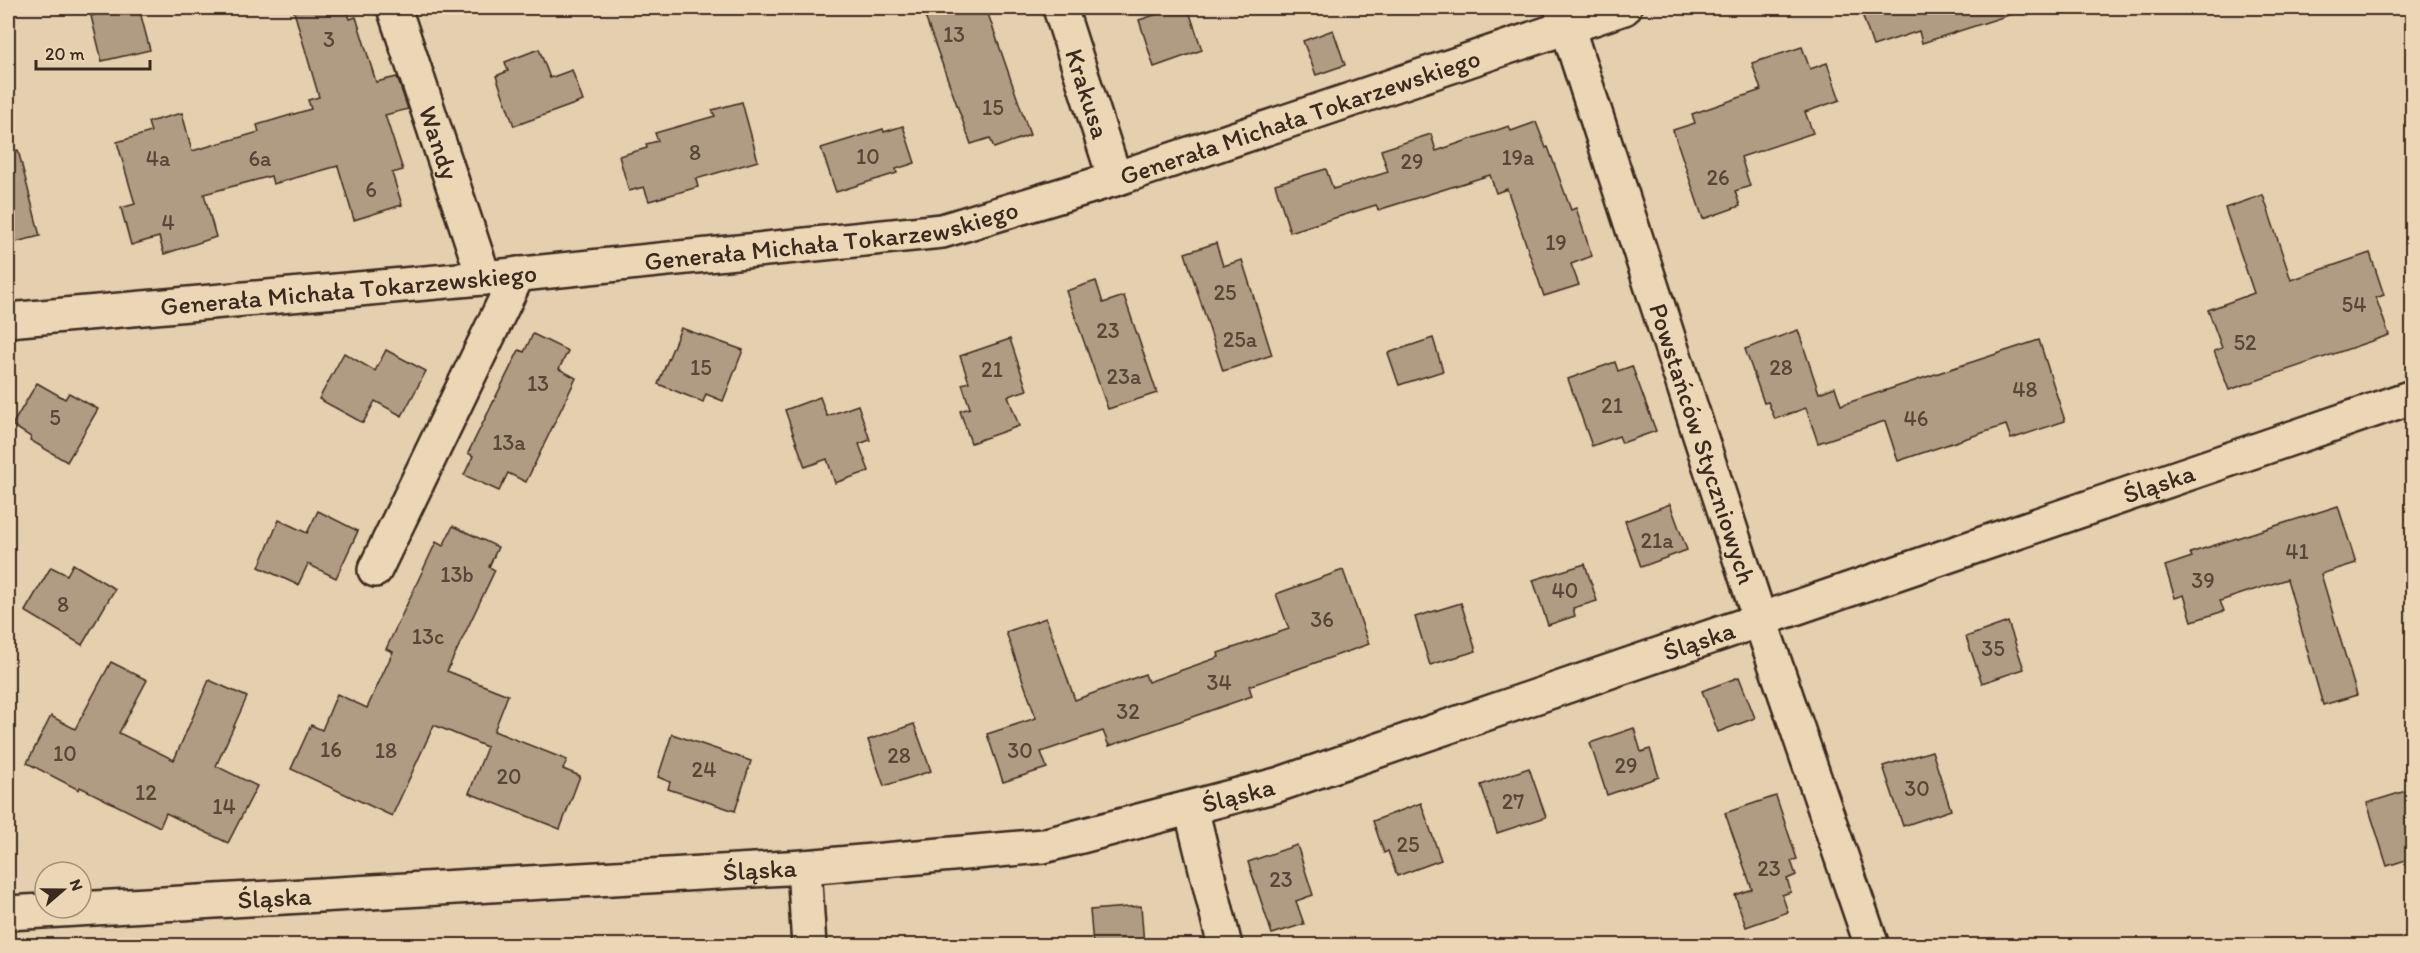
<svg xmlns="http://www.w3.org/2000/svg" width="2420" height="953" viewBox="0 0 2420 953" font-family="Itim,sans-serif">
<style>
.building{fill:#b09c82;stroke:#3b2a1e;stroke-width:1.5}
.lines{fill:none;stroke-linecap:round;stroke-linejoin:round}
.minor-casing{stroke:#3b2a1e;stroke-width:38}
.minor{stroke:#ebd6b5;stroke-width:33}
.labels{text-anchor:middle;stroke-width:6;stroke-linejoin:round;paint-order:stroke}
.number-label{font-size:22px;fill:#584637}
.street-label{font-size:26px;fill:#3b2a1e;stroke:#ebd6b5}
</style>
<rect width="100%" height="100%" fill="#e4cfaf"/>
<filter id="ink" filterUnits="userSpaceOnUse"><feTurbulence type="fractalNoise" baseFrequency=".0167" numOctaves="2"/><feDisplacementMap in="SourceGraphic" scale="12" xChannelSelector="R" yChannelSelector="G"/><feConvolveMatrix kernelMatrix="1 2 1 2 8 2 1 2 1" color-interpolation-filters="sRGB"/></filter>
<g filter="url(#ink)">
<g class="building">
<path d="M106,8H139L150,50L102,61L91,16L107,12Z"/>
<path d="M293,8H346L350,19L356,17L376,82L397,77L408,109L385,115L403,170L392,173L402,205L354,220L338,166L273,184L271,176L204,194L216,237L164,254L159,237L131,245L121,208L135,204L117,142L151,132L148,122L182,113L192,151L259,132L257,125L311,109L308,100L319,97Z"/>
<path d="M922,8H986L1030,135L994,148L990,138L971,144Z"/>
<path d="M1176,8H1188L1202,50L1154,67L1139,20Z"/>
<path d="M1860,8H2011L2012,14L1922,43L1919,31L1873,46Z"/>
<path d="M1333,30L1345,65L1316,75L1303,41Z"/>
<path d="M1802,47L1810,69L1827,63L1840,100L1805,112L1813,133L1741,157L1750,186L1735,191L1740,206L1703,219L1673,130L1695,123L1692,114L1761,90L1752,63Z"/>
<path d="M539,49L550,78L572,70L583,101L514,126L496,76L508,71L505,62Z"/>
<path d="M742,102L758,161L696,179L698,187L649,201L644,187L629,191L619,156L647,148L646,144L658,141L655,133L715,116L712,110Z"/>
<path d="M1536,122L1546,148L1548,147L1571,210L1576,208L1592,256L1571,264L1579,285L1544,296L1507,189L1496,193L1490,175L1378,210L1376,205L1290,232L1275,184L1326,169L1333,189L1388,172L1381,150L1431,134L1436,151L1509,126L1511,131Z"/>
<path d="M903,126L915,163L896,169L897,173L836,192L821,148L883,129L884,132Z"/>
<path d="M18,150L40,236L8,244V151Z"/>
<path d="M2263,195L2291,280L2370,253L2384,295L2376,298L2389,335L2229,390L2214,351L2222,348L2208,310L2254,293L2225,208Z"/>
<path d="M1216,243L1223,266L1242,260L1272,355L1223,371L1185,253Z"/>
<path d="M1096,281L1103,303L1124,296L1157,393L1108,409L1066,291Z"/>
<path d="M681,328L743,350L723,401L706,394L703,402L658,384Z"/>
<path d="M1798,330L1819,393L1835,387L1841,405L2039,340L2065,421L2011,439L2006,425L1898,461L1885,421L1818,443L1806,408L1775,419L1768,402L1764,403L1745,349Z"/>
<path d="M533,334L568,351L559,369L576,378L526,482L508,473L499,491L464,475L473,456L468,453L519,350L524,352Z"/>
<path d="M1433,338L1443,371L1399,385L1388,353Z"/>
<path d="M1010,339L1027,390L1008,396L1019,426L971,443L960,411L970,408L962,384L969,382L960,356Z"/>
<path d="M386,350L426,371L402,416L375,401L363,423L319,399L344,353L375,371Z"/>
<path d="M1615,362L1618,371L1632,366L1656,431L1622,443L1619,436L1592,446L1568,379Z"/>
<path d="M37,383L65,399L69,393L98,409L67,462L30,440L31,437L12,425Z"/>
<path d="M820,397L827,416L858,405L870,440L859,444L869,471L835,483L827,459L805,467L785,410Z"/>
<path d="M1670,504L1687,550L1641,567L1625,521Z"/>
<path d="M2338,506L2356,563L2321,574L2357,695L2323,705L2287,579L2220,601L2224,611L2192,621L2184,595L2175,598L2165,566L2192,557L2190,553Z"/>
<path d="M318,511L358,531L336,578L308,564L298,585L259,567L279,520L307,533Z"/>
<path d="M453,526L498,547L489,567L495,570L447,671L508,695L494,731L567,760L563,769L580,776L560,829L469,793L487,747L434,725L392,816L291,769L311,725L322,730L337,694L367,708L393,652L386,649L436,542L443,546Z"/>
<path d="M73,564L115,589L82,645L25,611L51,567L67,575Z"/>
<path d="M1585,564L1597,601L1573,608L1575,616L1548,625L1533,580Z"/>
<path d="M1343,570L1369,644L1249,686L1252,696L1109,746L1103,731L1041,752L1047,768L1003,782L987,734L1036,718L1006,632L1046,618L1075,700L1145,674L1148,682L1219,657L1218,653L1289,629L1276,594Z"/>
<path d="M1461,603L1476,651L1430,665L1415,617Z"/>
<path d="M2008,622L2024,669L1982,683L1966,637Z"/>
<path d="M111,662L147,680L119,733L174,760L209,680L247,697L216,766L257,786L228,843L166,813L160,827L80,787L79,790L27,763L51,716L75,729Z"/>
<path d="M1739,677L1755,718L1718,732L1702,691Z"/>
<path d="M914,724L931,771L884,786L868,740Z"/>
<path d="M1634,728L1641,752L1650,749L1659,777L1607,795L1590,743Z"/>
<path d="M672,734L751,761L735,811L668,789L670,782L658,777Z"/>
<path d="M1932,751L1951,810L1903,826L1883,766Z"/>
<path d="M1529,768L1546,817L1497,833L1481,785Z"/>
<path d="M2412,789V858L2387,866L2367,803Z"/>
<path d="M1776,796L1797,859L1791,861L1796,875L1787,879L1791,892L1782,895L1788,912L1746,927L1735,895L1752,889L1725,813Z"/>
<path d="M1421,803L1441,860L1397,876L1388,851L1384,853L1373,821Z"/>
<path d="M1297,845L1313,895L1296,901L1304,924L1272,934L1248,862Z"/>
<path d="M1141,906L1144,945H1093L1090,910Z"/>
</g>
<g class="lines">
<g class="minor-casing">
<g id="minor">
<path id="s1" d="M394,8L484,278"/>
<path id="s2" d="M1060,8L1115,179"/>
<path id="s3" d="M1561,8L1760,620L1872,946"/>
<path id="s4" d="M8,320L493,277L942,231L1115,179L1624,8"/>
<path d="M375,570L518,274"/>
<path d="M1191,808L1225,946"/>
<path d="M804,867L809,946"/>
<path id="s5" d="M8,913L804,867L1043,846L1277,785L2412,397"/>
</g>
</g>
<use href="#minor" class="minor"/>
</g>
</g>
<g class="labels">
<g class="number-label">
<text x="954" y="42">13</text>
<text x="329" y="47">3</text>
<text x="993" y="115">15</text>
<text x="695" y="160">8</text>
<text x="868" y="164">10</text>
<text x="1518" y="165">19a</text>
<text x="158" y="166">4a</text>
<text x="260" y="166">6a</text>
<text x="1412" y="169">29</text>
<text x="1718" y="185">26</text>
<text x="371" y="197">6</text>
<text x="168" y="230">4</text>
<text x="1556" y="250">19</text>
<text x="1225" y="300">25</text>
<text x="2354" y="312">54</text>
<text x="1108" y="338">23</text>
<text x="1240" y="347">25a</text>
<text x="2245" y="350">52</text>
<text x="701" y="375">15</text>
<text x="1781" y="375">28</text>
<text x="992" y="377">21</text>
<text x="1124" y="384">23a</text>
<text x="538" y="391">13</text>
<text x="2025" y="397">48</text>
<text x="1612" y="413">21</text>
<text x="55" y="425">5</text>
<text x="1916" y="426">46</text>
<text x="509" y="450">13a</text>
<text x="1657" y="548">21a</text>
<text x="2297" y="559">41</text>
<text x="457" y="582">13b</text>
<text x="2203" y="588">39</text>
<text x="1565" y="598">40</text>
<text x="63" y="612">8</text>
<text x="1322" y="627">36</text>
<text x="428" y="644">13c</text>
<text x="1993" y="656">35</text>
<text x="1219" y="690">34</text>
<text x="1128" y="719">32</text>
<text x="331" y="757">16</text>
<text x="386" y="758">18</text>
<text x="1020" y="758">30</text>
<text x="65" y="761">10</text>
<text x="899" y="763">28</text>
<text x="1626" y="773">29</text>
<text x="704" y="777">24</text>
<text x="509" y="784">20</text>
<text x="1917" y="796">30</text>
<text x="146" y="800">12</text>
<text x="1513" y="809">27</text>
<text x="224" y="814">14</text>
<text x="1408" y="852">25</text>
<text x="1769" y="876">23</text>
<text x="1281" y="887">23</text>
</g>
<g class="street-label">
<text dy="9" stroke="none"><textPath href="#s2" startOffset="90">Krakusa</textPath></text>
<text dy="9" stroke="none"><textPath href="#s4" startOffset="1314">Generała Michała Tokarzewskiego</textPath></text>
<text dy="9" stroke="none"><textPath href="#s1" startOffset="142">Wandy</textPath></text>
<text dy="9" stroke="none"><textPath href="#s4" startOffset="828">Generała Michała Tokarzewskiego</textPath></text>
<text dy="9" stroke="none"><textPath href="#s4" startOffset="342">Generała Michała Tokarzewskiego</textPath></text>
<text dy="9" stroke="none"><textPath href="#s3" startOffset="458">Powstańców Styczniowych</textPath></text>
<text dy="9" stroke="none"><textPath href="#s5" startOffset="2211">Śląska</textPath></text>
<text dy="9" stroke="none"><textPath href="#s5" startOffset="1725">Śląska</textPath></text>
<text dy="9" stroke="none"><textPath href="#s5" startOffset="1239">Śląska</textPath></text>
<text dy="9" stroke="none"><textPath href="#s5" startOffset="753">Śląska</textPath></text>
<text dy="9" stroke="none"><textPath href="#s5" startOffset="267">Śląska</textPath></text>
</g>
</g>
<rect width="2420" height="953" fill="none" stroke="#ebd6b5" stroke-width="30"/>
<rect x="15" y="15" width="2390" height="923" fill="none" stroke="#3b2a1e" stroke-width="2" filter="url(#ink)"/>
<g transform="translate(63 890) rotate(70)"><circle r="28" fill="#ebd6b5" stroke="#a59179" stroke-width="1.5"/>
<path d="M0-4.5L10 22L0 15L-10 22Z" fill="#3b2a1e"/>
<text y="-9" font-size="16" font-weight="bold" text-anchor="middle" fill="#3b2a1e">N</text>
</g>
<path d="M36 60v9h114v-9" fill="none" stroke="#3b2a1e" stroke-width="3"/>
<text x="45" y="60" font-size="18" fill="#3b2a1e" stroke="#ebd6b5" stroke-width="4.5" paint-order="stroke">20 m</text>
</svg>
